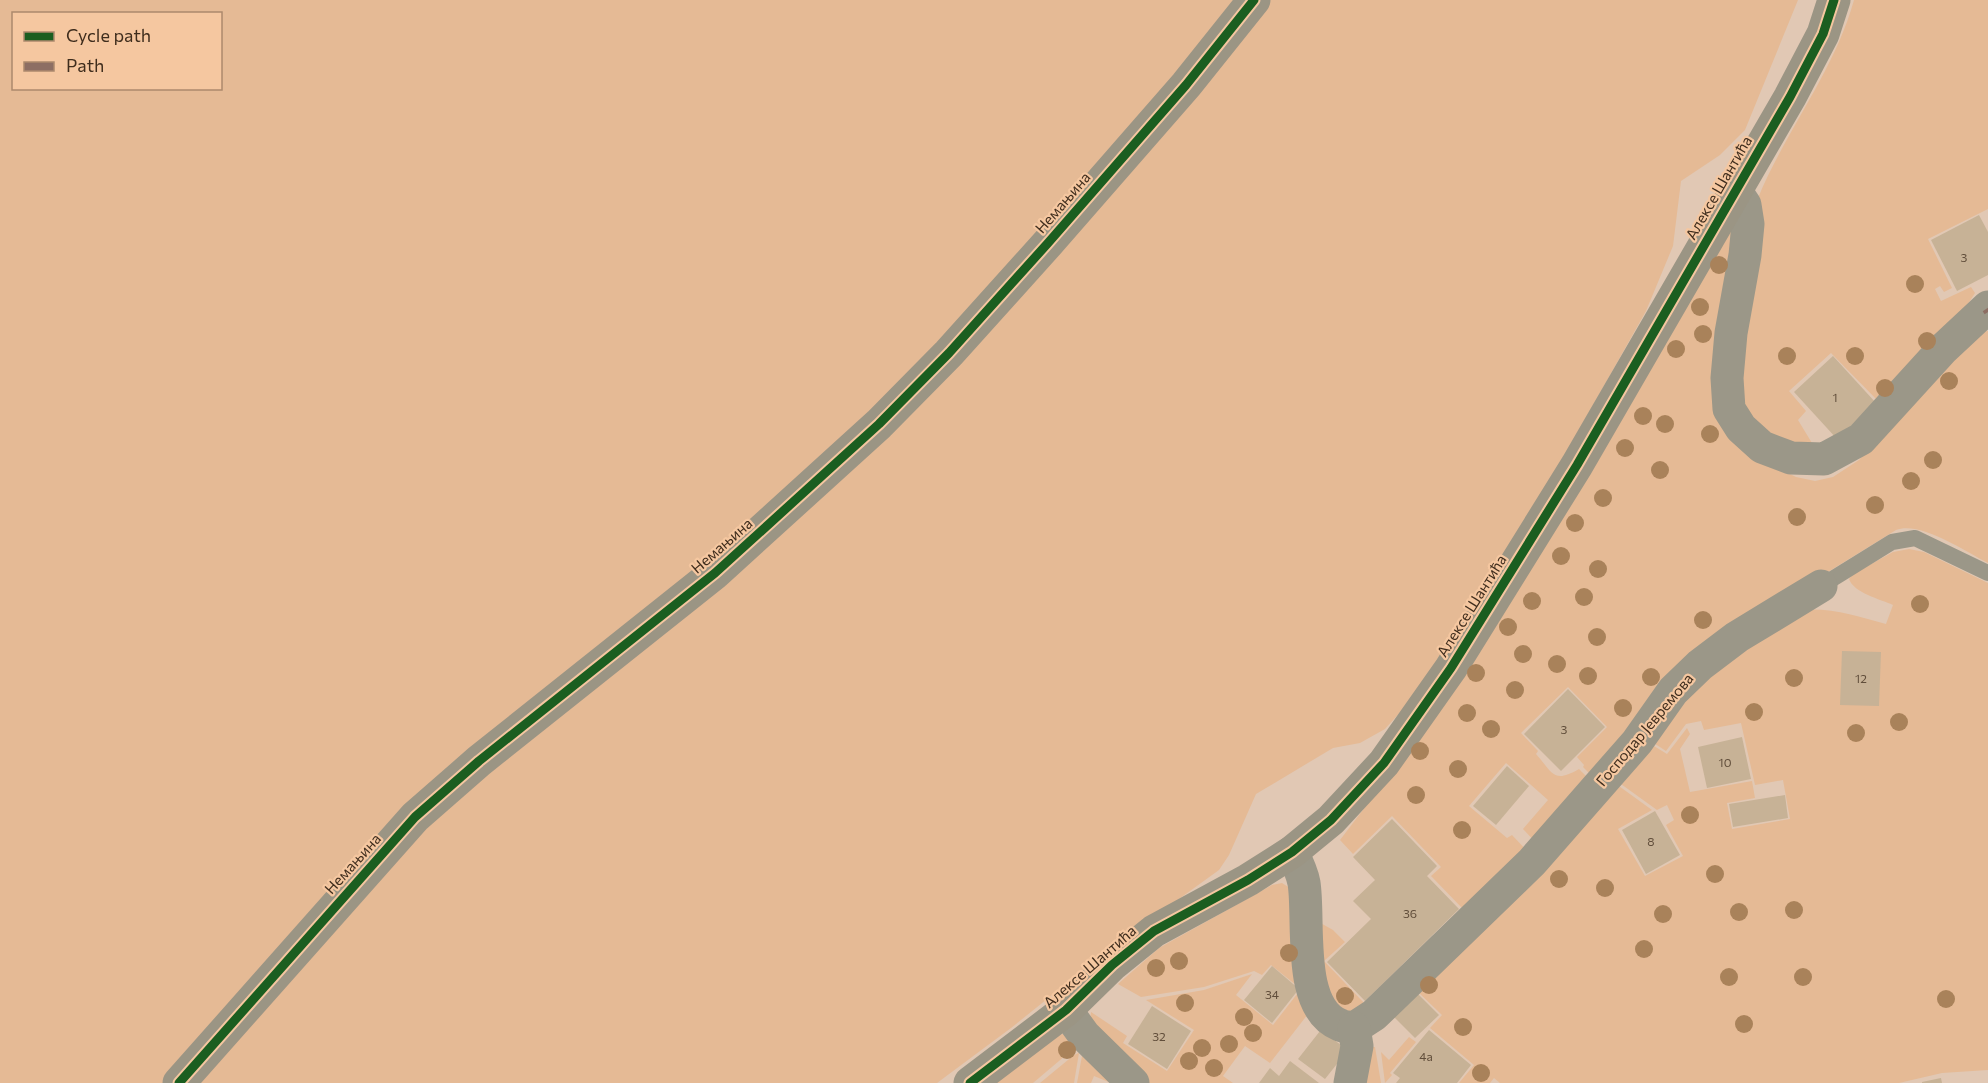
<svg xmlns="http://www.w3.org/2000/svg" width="1988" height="1083" viewBox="0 0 1988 1083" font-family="Commissioner,sans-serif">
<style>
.green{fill:#e5ba95;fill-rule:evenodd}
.building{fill:#c7b296}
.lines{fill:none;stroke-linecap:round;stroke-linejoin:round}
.lane{stroke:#9b9788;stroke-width:16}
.street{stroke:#9b9788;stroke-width:33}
.secondary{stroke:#9b9584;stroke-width:33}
.quiet{stroke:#8d6e63;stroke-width:8;stroke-dasharray:15 8;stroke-linecap:butt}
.cycleway-casing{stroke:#f5c7a0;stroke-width:13}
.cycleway{stroke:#1b5e20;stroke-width:9}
.tree{fill:#a9825a}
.labels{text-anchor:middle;stroke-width:4.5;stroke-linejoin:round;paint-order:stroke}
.number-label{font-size:12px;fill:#614e3b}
.street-label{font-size:15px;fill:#3f2d1d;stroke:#f5c7a0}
</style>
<rect width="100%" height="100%" fill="#e1c8b4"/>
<g class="green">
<path d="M0,0H1798L1745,130L1720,155L1681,181L1673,246L1646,311L1550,482L1423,687L1385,729L1360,743L1333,748L1256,794L1229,855L1219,870L1107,951L1011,1028L937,1083H0ZM14,14H220V88H14Z"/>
<path d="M1854,0H1988V209L1928,239L1952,288L1944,292L1940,286L1935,289L1941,301L1971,287L1975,293L1966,307L1879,402L1831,353L1789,391L1806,411L1798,420L1818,453H1805L1741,417L1736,381L1758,198C1786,130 1834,72 1854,0Z"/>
<path d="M1738,213L1741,217L1740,233L1721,340L1718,386L1719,411L1732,434L1753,456L1796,477L1815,481L1833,477L1859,460L1963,346L1979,332L1988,331V563C1964,551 1921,521 1896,530L1708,646C1676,674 1656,708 1630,741C1619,754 1607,767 1596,780L1583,767L1584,765L1577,757L1607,727L1568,687L1521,733L1538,751L1536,754C1553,773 1553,784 1579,769L1593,783L1538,845L1523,829L1548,800L1506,763L1469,806L1507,838L1512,835L1529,853L1375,1003C1368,1007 1362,1013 1354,1014C1334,1015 1318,988 1316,971C1315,956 1315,940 1315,924L1317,921L1333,930L1345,942L1324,961L1365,1004L1463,909L1431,876L1441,867L1392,816L1353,854L1340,840L1423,731L1487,634L1592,465Z"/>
<path d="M1909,549L1924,552L1988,583V1070L1942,1073L1899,1083H1500L1494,1078L1490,1083H1459L1474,1065L1430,1028L1442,1015L1416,990L1612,781L1652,810L1618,829L1645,876L1683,856L1666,825L1674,820L1667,805L1657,810L1614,779L1644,740L1667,754L1687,728L1690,734L1680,749L1690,792L1752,781L1755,798L1727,803L1732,829L1790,819L1783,780L1755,785L1741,723L1704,730L1701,721L1686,724L1666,751L1646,738L1677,693L1800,610C1830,607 1858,616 1886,624L1893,605C1880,599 1854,593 1849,579L1853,574L1893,552Z"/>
<path d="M1282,883L1290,888L1308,1014L1270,1063L1245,1046L1223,1076L1233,1083H1144L1090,1021L1091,1012L1127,1036L1123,1043L1167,1071L1194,1030L1146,1000L1204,990L1252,974L1236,995L1273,1025L1301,989L1271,965L1262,975L1254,971L1204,987L1141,997L1118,984L1159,948L1272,885Z"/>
<path d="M1063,1034L1067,1036L1075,1045L1072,1050L1033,1083H994L1055,1036Z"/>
<path d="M1409,1037L1416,1042L1390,1073L1392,1075L1385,1083L1381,1052L1389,1060Z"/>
<path d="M1373,1047H1375L1381,1083H1364Z"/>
<path d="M1079,1053L1074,1083H1040L1074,1055Z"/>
<path d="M1082,1056L1111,1083L1094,1076L1091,1083H1077Z"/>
</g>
<g class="building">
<path d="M1979,215L1988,232V275L1957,291L1931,240Z"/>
<path d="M1833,356L1876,403L1837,439L1794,392Z"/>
<path d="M1842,651L1881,652L1879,706L1840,705Z"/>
<path d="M1568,689L1605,727L1561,771L1524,734Z"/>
<path d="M1742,737L1751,779L1707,788L1698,747Z"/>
<path d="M1507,766L1529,786L1496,825L1473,806Z"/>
<path d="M1785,795L1788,818L1733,827L1729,804Z"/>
<path d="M1655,811L1680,855L1646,874L1622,830Z"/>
<path d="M1392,819L1437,866L1427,876L1459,909L1365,1001L1327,962L1371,919L1353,901L1375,880L1353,857Z"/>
<path d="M1272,966L1299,989L1272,1023L1244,1000Z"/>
<path d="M1416,992L1439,1015L1415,1038L1392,1015Z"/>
<path d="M1152,1006L1191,1031L1167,1069L1128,1044Z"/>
<path d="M1429,1030L1471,1065L1457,1083H1396L1400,1078L1393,1073Z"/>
<path d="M1320,1031L1323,1034V1032L1348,1050L1325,1079L1298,1059Z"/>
<path d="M1290,1061L1319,1083H1259L1270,1068L1279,1076Z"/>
<path d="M1941,1078L1942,1083H1922V1082Z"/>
</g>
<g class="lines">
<path class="lane" d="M1821,586L1892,542L1915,538L1988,573"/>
<g class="street">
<path d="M1735,190L1745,205L1748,224L1745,255L1731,333L1727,378L1729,409L1741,428L1762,447L1791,458L1824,459L1861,439L1943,349L1988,307"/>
<path d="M1292,852C1297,862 1302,872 1304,883C1310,920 1296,1008 1340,1025C1344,1027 1350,1027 1354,1028L1374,1015L1532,862L1637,742L1673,691L1700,665L1737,637L1821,586"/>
<path d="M1066,1010L1084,1035L1133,1083"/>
<path d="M1350,1083L1357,1046L1354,1028"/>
</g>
<g class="secondary">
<path d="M179,1083L415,817L479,761L715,573L879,424L949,353L1048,243L1186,85L1254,0"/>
<path d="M970,1083L1066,1010L1112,965L1154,931L1248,880L1292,852L1331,820L1384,763L1451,668L1577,465L1790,97L1823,34L1834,0"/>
</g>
<path class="quiet" d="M1986,309L1988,312"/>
<g class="cycleway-casing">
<g id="cycleway">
<path d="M179,1083L415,817L479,761L715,573L879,424L949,353L1048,243L1186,85L1254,0"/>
<path d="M970,1083L1066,1010L1112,965L1154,931L1248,880L1292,852L1331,820L1384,763L1451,668L1577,465L1790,97L1823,34L1834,0"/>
</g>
</g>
<use href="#cycleway" class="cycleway"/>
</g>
<g class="tree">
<circle cx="1719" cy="265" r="9"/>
<circle cx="1915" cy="284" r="9"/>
<circle cx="1700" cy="307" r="9"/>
<circle cx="1703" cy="334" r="9"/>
<circle cx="1927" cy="341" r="9"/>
<circle cx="1676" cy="349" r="9"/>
<circle cx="1787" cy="356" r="9"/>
<circle cx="1855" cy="356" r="9"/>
<circle cx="1949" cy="381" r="9"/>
<circle cx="1885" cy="388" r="9"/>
<circle cx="1643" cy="416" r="9"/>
<circle cx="1665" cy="424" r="9"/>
<circle cx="1710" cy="434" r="9"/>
<circle cx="1625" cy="448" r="9"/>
<circle cx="1933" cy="460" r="9"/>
<circle cx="1660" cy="470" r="9"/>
<circle cx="1911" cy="481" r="9"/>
<circle cx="1603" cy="498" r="9"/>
<circle cx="1875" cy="505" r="9"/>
<circle cx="1797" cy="517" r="9"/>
<circle cx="1575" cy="523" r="9"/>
<circle cx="1561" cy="556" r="9"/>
<circle cx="1598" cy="569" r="9"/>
<circle cx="1584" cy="597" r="9"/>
<circle cx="1532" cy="601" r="9"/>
<circle cx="1920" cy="604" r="9"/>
<circle cx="1703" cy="620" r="9"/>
<circle cx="1508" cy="627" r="9"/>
<circle cx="1597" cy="637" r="9"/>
<circle cx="1523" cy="654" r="9"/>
<circle cx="1557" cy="664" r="9"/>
<circle cx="1476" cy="673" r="9"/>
<circle cx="1588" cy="676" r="9"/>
<circle cx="1651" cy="677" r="9"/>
<circle cx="1794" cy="678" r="9"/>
<circle cx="1515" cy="690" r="9"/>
<circle cx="1623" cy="708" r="9"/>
<circle cx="1754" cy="712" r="9"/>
<circle cx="1467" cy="713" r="9"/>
<circle cx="1899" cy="722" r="9"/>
<circle cx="1491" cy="729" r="9"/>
<circle cx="1856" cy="733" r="9"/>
<circle cx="1420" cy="751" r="9"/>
<circle cx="1458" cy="769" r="9"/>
<circle cx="1416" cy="795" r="9"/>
<circle cx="1690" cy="815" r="9"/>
<circle cx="1462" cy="830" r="9"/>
<circle cx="1715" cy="874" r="9"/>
<circle cx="1559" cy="879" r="9"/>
<circle cx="1605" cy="888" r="9"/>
<circle cx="1794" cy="910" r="9"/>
<circle cx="1739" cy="912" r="9"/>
<circle cx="1663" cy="914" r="9"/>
<circle cx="1644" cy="949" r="9"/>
<circle cx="1289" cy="953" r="9"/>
<circle cx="1179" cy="961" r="9"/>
<circle cx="1156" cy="968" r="9"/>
<circle cx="1729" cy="977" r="9"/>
<circle cx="1803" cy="977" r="9"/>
<circle cx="1429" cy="985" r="9"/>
<circle cx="1345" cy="996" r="9"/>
<circle cx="1946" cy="999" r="9"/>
<circle cx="1185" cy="1003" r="9"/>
<circle cx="1244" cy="1017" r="9"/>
<circle cx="1744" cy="1024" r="9"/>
<circle cx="1463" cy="1027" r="9"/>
<circle cx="1253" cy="1033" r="9"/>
<circle cx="1229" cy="1044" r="9"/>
<circle cx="1202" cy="1048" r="9"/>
<circle cx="1067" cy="1050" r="9"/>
<circle cx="1189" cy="1061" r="9"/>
<circle cx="1214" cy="1068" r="9"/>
<circle cx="1481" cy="1073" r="9"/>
</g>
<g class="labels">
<g class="number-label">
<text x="1964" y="262">3</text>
<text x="1835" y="402">1</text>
<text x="1861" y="683">12</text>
<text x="1564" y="734">3</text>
<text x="1725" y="767">10</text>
<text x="1651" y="846">8</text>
<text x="1410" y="918">36</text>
<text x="1272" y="999">34</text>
<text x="1159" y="1041">32</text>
<text x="1426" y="1061">4a</text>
</g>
<g class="street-label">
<text transform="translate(1719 188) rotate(-60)" y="5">Алексе Шантића</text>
<text transform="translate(1063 203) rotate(-49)" y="5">Немањина</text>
<text transform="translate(722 546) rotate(-41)" y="5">Немањина</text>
<text transform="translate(1472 606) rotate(-58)" y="5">Алексе Шантића</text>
<text transform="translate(1645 730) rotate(-50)" y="5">Господар Јевремова</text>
<text transform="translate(353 864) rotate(-48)" y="5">Немањина</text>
<text transform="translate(1090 967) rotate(-41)" y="5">Алексе Шантића</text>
</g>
</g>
<rect x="12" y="12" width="210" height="78" fill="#f5c7a0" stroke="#ac896c" stroke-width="1.5"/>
<rect x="24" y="32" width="30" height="9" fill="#1b5e20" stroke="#ac896c" stroke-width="1.5"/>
<text x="66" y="42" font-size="18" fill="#3f2d1d">Cycle path</text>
<rect x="24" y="62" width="30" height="9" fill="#8d6e63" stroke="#ac896c" stroke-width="1.5"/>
<text x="66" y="72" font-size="18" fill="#3f2d1d">Path</text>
</svg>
